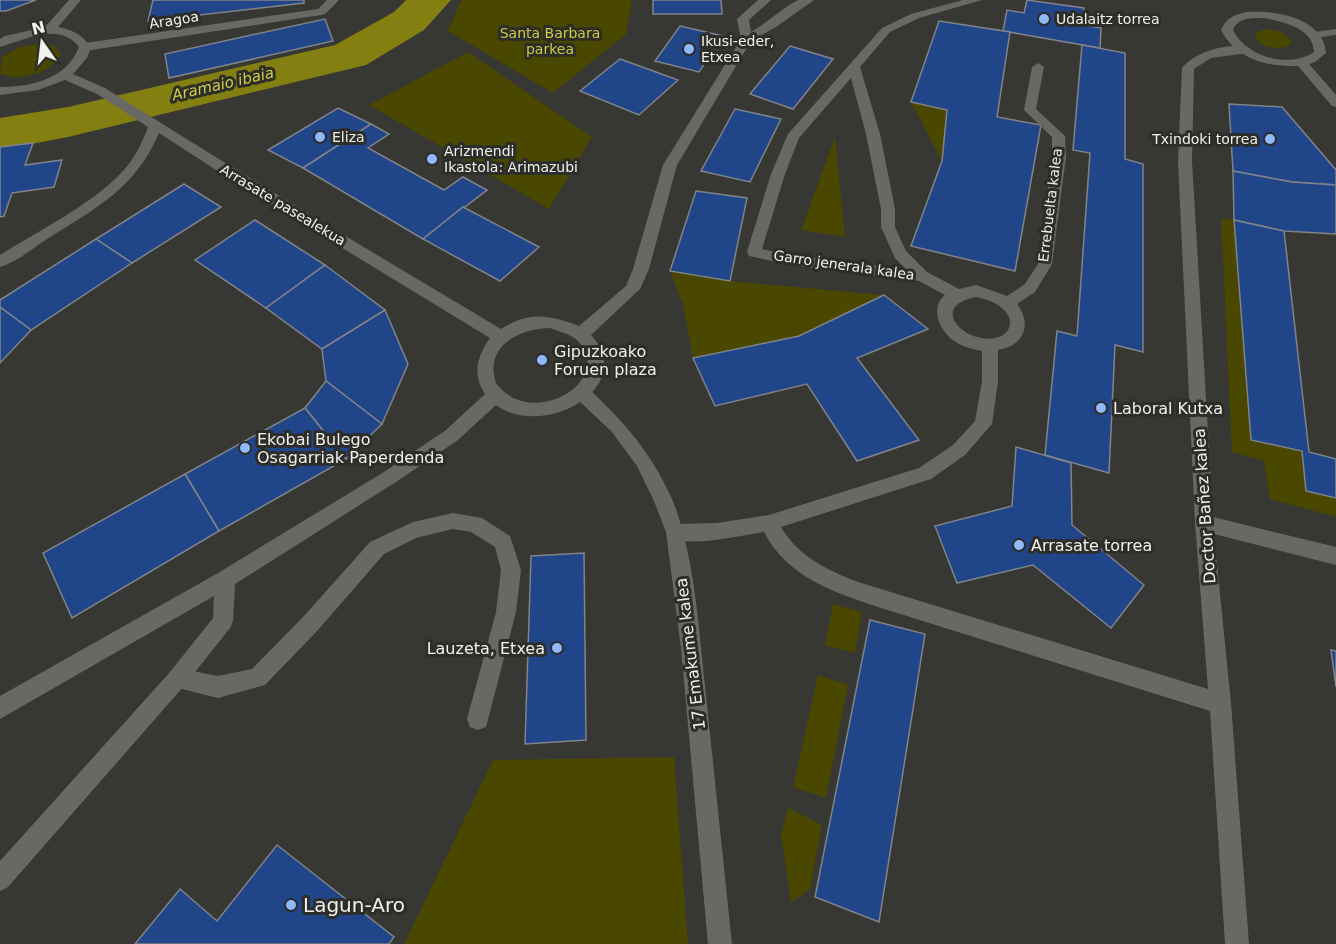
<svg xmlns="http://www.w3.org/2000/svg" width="1336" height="944" viewBox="0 0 1336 944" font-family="'DejaVu Sans',sans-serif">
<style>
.green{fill:#494700}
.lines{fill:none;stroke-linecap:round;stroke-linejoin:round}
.river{fill:#837f10;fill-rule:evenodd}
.building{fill:#204589;stroke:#808388;stroke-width:1.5}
.lane{fill:#696964;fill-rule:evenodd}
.street{fill:#696964;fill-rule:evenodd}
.secondary{fill:#696964;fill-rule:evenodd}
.poi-dot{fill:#90b8fd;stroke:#2d2d29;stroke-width:2}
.labels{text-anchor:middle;stroke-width:6;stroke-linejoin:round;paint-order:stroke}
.far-poi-label{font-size:14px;fill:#f0f0ed;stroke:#2d2d29;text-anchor:start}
.far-street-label{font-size:14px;fill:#f0f0ed;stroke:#2d2d29}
.far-park-label{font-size:14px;fill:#ceca45;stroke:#2d2d29}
.far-water-label{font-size:15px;font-style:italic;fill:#d2ce4a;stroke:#2d2d29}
.poi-label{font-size:16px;fill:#f0f0ed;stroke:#2d2d29;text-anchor:start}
.street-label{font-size:16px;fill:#f0f0ed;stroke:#2d2d29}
.near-poi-label{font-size:20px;fill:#f0f0ed;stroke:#2d2d29;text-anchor:start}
</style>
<rect width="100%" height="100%" fill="#373733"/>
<g class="green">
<path d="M461,0H632L626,34L553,93L448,31Z"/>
<path d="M1266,29C1276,30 1290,33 1291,44C1280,52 1256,48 1255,33Z"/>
<path d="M44,43L53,45L61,53C54,73 18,83 0,73L2,57L20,47Z"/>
<path d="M468,52L592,137L549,209L369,105Z"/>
<path d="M911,102L947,110L942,161Z"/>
<path d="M835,137L845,237L801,230Z"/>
<path d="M1221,218L1234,220L1251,439L1302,451L1306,491L1336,498V517L1270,499L1264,461L1232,452Z"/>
<path d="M670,271L730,281L884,295L799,336L693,358L684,308Z"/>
<path d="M833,604L862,612L855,653L825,645Z"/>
<path d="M818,675L848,685L826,798L793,787Z"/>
<path d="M674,757L688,944H404L493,760Z"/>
<path d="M788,808L822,825L810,889L791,903L781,834Z"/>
</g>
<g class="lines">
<path class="river" d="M406,0H451L424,30L366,65L68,137L0,150V118L68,107L335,45L394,12Z"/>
</g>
<g class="building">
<path d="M0,0H36L6,11H0Z"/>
<path d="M153,0H304V3L148,21Z"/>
<path d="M653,0H721L722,14H653Z"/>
<path d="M1027,0L1084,8L1082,25L1101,28L1100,48L1003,31L1007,10L1024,13Z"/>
<path d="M325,19L333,41L169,78L165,54Z"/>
<path d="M939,21L1010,32L997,117L1041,125L1015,271L911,246L942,161L947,110L911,102Z"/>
<path d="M680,26L723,36L699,72L655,61Z"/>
<path d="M1082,45L1125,53V159L1143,164V352L1115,345L1109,473L1045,455L1057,331L1077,336L1090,153L1073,150Z"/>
<path d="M790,46L833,59L793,109L750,94Z"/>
<path d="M620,59L678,80L639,115L580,91Z"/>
<path d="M1229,104L1282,107L1336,170V185L1292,182L1233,171Z"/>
<path d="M338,108L371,124L303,168L268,150Z"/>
<path d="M735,109L781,119L750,182L701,171Z"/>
<path d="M371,124L389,134L368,148L444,190L463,177L487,190L423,239L303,168Z"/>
<path d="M33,143L25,165L62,160L54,187L12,193L4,216L0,217V147Z"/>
<path d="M1233,171L1292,182L1336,185V234L1284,231L1234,220Z"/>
<path d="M184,184L221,207L132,263L96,239Z"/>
<path d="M696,191L747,198L730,281L670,271Z"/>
<path d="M463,207L539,247L500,281L423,239Z"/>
<path d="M255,220L325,265L266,308L195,260Z"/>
<path d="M1234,220L1284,231L1309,452L1336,459V498L1306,491L1302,451L1251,440Z"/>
<path d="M96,239L132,263L31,330L0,307V300Z"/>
<path d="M325,265L385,310L322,349L266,308Z"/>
<path d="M884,295L928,329L857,358L919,440L857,461L807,384L715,406L693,358L799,336Z"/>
<path d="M0,307L31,330L0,363Z"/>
<path d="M385,310L408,364L382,424L326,381L322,349Z"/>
<path d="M326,381L382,424L346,459L305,408Z"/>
<path d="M305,408L346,459L219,531L185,474Z"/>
<path d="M1016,447L1071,463L1072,525L1144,585L1111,628L1033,565L957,583L935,526L1012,506Z"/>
<path d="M185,474L219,531L72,618L43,553Z"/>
<path d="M584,553L586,740L525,744L531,556Z"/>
<path d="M870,620L925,634L879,922L815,897Z"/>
<path d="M1331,650L1336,651V687Z"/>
<path d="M277,845L394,937L389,944H135L180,889L217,921Z"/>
</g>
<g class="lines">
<path class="lane" d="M453,513L482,518L510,536L521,570L516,612L486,727L478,730L470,727L467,719L496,612L501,570L495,547L471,532L453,529L416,538L384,554L318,630L265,685L218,698L170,686L166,679L170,672L177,668L218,676L252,669L304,616L370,542L413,522Z"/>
<g class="street">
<path d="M327,0H339L325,14L321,15L85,51L79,47L85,43L318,9Z"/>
<path d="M758,0H771L749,20L751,32C764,25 789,3 799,0C803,0 809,0 814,0L776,27L751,41L677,165L649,269L640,289L591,335C639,387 544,440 496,405L458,440L396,482L235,584L233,621L230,628L184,686L8,887L0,891V861L170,672L213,618L214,596L0,719V696L218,573L384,472L446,430L485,394C472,375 477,356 490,338L247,190L159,133C135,189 96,208 47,239C33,248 17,262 0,267V255C38,231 93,204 123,171C135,158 142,143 148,127L97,94L95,91L97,88H105C235,170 368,250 501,329C530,311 548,315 579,326L626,286L633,269L663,165L741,39L737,19ZM550,328C558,331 569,334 576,339C619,379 532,432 496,383C484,346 518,329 550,328Z"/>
<path d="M963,0H982L919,18L890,32L860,67L880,134L895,209V227L906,251L927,272L959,289L976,285L1007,296L1025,284L1038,264L1052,157V137L1024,110L1032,67L1038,63L1044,67L1036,109L1065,136L1066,157L1052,264L1035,292L1017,304C1033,325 1023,346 998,350V381L992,424L965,455L931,479L781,527C799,557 827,570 858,582L1208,689L1195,523L1178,161L1182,68C1196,51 1227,43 1248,47V53L1211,58L1194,69L1192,161L1213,517L1336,547V565L1214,534L1231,703L1249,944H1225L1210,711L878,607C833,592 787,577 764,532C738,536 693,547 668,538L666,532L668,526L675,524L717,523L769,515L919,468L953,445L975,421L982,381V351C972,349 963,347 954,341C940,331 929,308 945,295L919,281L790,265L749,256L747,252L771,174L788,134L882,28L911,14ZM851,78L866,134L881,209V227L895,258L906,269L790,255L762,249L785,174L799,138ZM976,297C986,299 997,302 1005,311C1015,322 1009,336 995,338C964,344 928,306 976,297Z"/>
<path d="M1336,29V35L1314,38L1308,35L1314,32Z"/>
</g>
<g class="secondary">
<path d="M69,0H81L58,27C73,30 81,34 91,47L87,58L73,74L105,88L107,91L105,94H97L65,80L38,90L0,95V87C31,87 67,79 79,47C59,21 25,40 0,47V39L5,36L45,27Z"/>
<path d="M1247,12C1275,10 1324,18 1326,53L1315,62L1309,64L1336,95V107L1332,106L1298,66C1267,67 1236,59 1221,30C1226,18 1235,14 1247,12ZM1264,18C1284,22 1313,28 1314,52C1289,69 1246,57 1233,30C1238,17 1252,18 1264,18Z"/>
<path d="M582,386L588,388C625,423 651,452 672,499C694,551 699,630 705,686C714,772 723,858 732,944H708L681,648L666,532L654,501L637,466L612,432L576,398L574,393L576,388Z"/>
</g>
</g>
<g class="poi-dot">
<circle cx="1044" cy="19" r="6"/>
<circle cx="689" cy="49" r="6"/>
<circle cx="320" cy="137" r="6"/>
<circle cx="1270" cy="139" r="6"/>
<circle cx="432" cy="159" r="6"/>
<circle cx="542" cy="360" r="6"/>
<circle cx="1101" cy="408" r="6"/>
<circle cx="245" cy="448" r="6"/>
<circle cx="1019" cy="545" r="6"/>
<circle cx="557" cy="648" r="6"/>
<circle cx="291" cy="905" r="6"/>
</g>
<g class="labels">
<g class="far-poi-label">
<text x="1056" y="24">Udalaitz torrea</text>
<text x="701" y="46">Ikusi-eder,<tspan x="701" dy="16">Etxea</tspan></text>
<text x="332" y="142">Eliza</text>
<text x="1258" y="144" text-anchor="end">Txindoki torrea</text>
<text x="444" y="156">Arizmendi<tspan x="444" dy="16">Ikastola: Arimazubi</tspan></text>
</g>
<g class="far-street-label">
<text transform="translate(174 20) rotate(-9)" y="5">Aragoa</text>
<text transform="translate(283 205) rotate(31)" y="5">Arrasate pasealekua</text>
<text transform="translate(1050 205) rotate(-83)" y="5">Errebuelta kalea</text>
<text transform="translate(844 265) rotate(8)" y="5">Garro jenerala kalea</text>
</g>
<g class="far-park-label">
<text x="550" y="38">Santa Barbara<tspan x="550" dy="16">parkea</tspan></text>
</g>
<g class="far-water-label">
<text transform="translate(223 84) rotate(-13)" y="5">Aramaio ibaia</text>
</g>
<g class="poi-label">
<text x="554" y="357">Gipuzkoako<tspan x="554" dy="18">Foruen plaza</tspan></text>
<text x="1113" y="414">Laboral Kutxa</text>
<text x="257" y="445">Ekobai Bulego<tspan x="257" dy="18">Osagarriak Paperdenda</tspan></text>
<text x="1031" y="551">Arrasate torrea</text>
<text x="545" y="654" text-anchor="end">Lauzeta, Etxea</text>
</g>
<g class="street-label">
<text transform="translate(1204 506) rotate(-94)" y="6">Doctor Bañez kalea</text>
<text transform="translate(690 654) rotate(-97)" y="6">17 Emakume kalea</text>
</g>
<g class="near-poi-label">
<text x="303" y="912">Lagun-Aro</text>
</g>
</g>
<g transform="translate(42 42) rotate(346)" stroke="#2d2d29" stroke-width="4.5" paint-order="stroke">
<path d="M0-4.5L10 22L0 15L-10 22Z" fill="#f0f0ed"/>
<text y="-9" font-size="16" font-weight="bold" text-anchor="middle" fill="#f0f0ed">N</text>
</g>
</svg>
